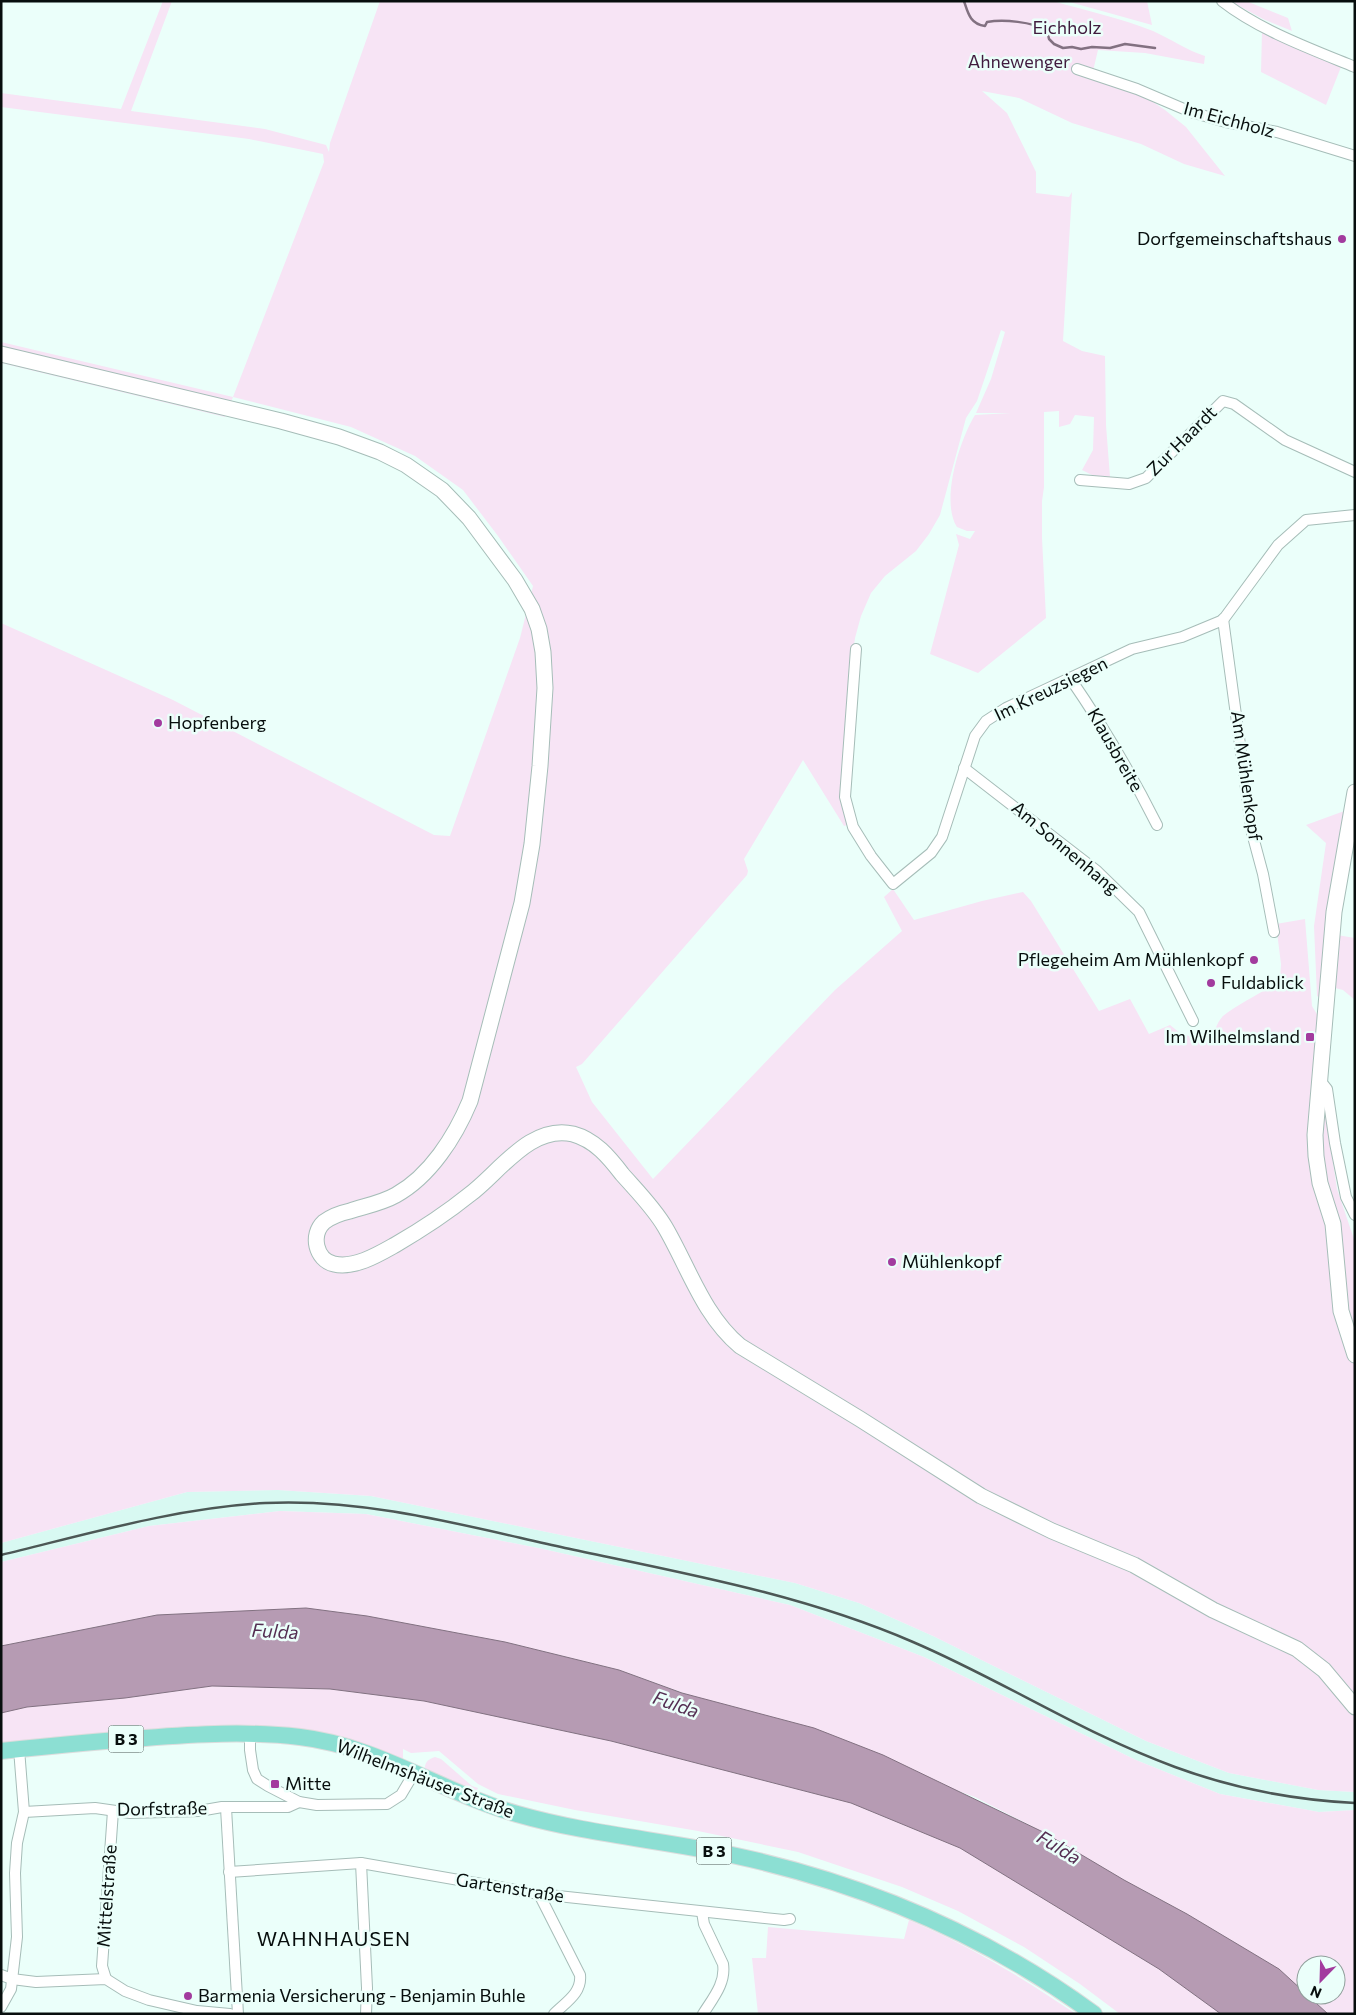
<svg xmlns="http://www.w3.org/2000/svg" width="1356" height="2015" viewBox="0 0 1356 2015" font-family="Commissioner,sans-serif">
<style>
.built{fill:#d8f9f2}
.green{fill:#f7e4f5}
.water{fill:#b69bb3;stroke:#827181}
.lines{fill:none;stroke-linecap:round;stroke-linejoin:round}
.stream{stroke:#827181;stroke-width:2.5}
.street-casing{stroke:#a6bdb8;stroke-width:12}
.secondary-casing{stroke:#a6bdb8;stroke-width:17}
.primary-casing{stroke:#dcdddd;stroke-width:18}
.street{stroke:#fff;stroke-width:10}
.secondary{stroke:#fff;stroke-width:15}
.primary{stroke:#8cdfd3;stroke-width:16}
.rail{stroke:#4c5755;stroke-width:2.5}
.poi-dot{fill:#a23b9e;stroke:#ebfffa;stroke-width:2}
.labels{text-anchor:middle;stroke-width:5;stroke-linejoin:round;paint-order:stroke}
.shield{fill:#ebfffa;stroke:#4b5654;stroke-width:1}
.shield-label{font-size:16px;font-weight:bold;fill:#070e0d}
.park-label{font-size:18px;fill:#401b3e;stroke:#ebfffa}
.street-label{font-size:18px;fill:#070e0d;stroke:#ebfffa}
.poi-label{font-size:18px;fill:#070e0d;stroke:#ebfffa;text-anchor:start}
.water-label{font-size:19px;font-style:italic;fill:#542e52;stroke:#ebfffa}
.quarter-label{font-size:20px;letter-spacing:1px;fill:#070e0d;stroke:#ebfffa}
</style>
<rect width="100%" height="100%" fill="#ebfffa"/>
<path class="built" d="M278,1490L371,1496L795,1583L859,1603L933,1636L1146,1741L1229,1773L1318,1790L1355,1792V1810L1319,1812L1220,1794L1136,1760L924,1657L790,1605L543,1549L366,1514L280,1511L149,1526L1,1562V1543L187,1492Z"/>
<g class="green">
<path d="M163,1H172L131,111L265,129L326,145L329,152L330,143L380,1H1053C1087,11 1121,18 1153,31C1171,39 1186,50 1205,56L1204,64L1145,53L1098,50L1093,71L1117,78L1165,110L1186,127L1225,176L1184,164L1141,144L1072,123L1019,98L982,91L1007,113L1036,172V193L1069,197L1072,192L1063,341L1082,351L1105,356L1106,425L1110,477L1098,478L1082,470L1093,450L1094,417L1075,415L1070,424L1059,427V411L1044,412V487L1042,501V538L1046,618L978,673L930,654L959,545L956,534L970,539L975,531H967L957,527C940,501 960,439 975,415L1011,413H976L991,379L1005,332L1001,330L977,401L966,418L940,515L929,534L916,551L885,576L871,593L861,616L855,638L848,691L841,802L847,825L844,826L803,760L744,859L748,871L747,875L582,1064L576,1067L592,1102L653,1179L835,990L902,931L884,897L893,889L914,920L982,901L1023,892L1031,901L1099,1011L1130,999L1149,1034L1170,1025L1180,1033L1209,1043C1215,1035 1215,1024 1223,1016C1236,1005 1265,991 1280,981L1281,964L1276,924L1305,919L1312,1006L1318,1016L1312,1078L1325,1109L1337,1189L1355,1242V1792L1318,1790L1229,1773L1146,1741L933,1636L859,1603L795,1583L371,1496L278,1490L187,1492L1,1543V623L173,700L434,835L450,836L520,638L533,586L498,536L463,490L415,456L351,427L233,397L225,417L1,363V342L233,397L324,162L323,154L249,139L1,107V93L121,109Z"/>
<path d="M1066,1H1147L1152,25Z"/>
<path d="M1230,1H1246L1288,18L1292,31L1263,19Z"/>
<path d="M1262,31L1341,67L1326,105L1261,72Z"/>
<path d="M1347,810L1324,1000L1317,996L1314,926L1326,843L1306,825Z"/>
<path d="M1337,935L1355,938V1000L1343,990L1335,988Z"/>
<path d="M280,1511L366,1514L543,1549L790,1605L924,1657L1136,1760L1220,1794L1319,1812L1355,1810V2014H1328L1308,1995H1336V1965H1306V1994L1279,1969L1187,1914L1124,1880L1043,1832L975,1797L619,1670L505,1642L451,1632L189,1614L157,1615L1,1646V1562L149,1526Z"/>
<path d="M212,1686L330,1689L424,1701L611,1741L851,1803L960,1848L1159,1969L1221,2014H1120L1080,1984L1024,1947L958,1911L902,1887L798,1852L698,1831L575,1810L498,1794L478,1784L439,1751L411,1753L403,1749V1761L333,1738L1,1745V1713L27,1707L125,1698Z"/>
<path d="M435,1757L441,1759L472,1786L478,1788L475,1794L425,1771C424,1763 428,1759 435,1757Z"/>
<path d="M909,1920C968,1945 1023,1978 1076,2014H758L752,1958H766L768,1927L904,1939Z"/>
</g>
<path class="water" d="M306,1608L367,1616L505,1642L619,1670L682,1693L814,1728L883,1755L1043,1832L1124,1880L1187,1914L1279,1969L1328,2014H1221L1159,1969L960,1848L851,1803L611,1741L424,1701L330,1689L212,1686L125,1698L27,1707L1,1713V1646L157,1615Z"/>
<g class="lines">
<path class="stream" d="M964,1C968,13 970,24 985,26L987,22C1004,19 1032,22 1047,30L1049,39L1054,44L1063,48L1072,47L1081,49L1092,47L1110,48L1125,44L1155,48"/>
<g class="street-casing">
<g id="street">
<path d="M1222,1C1259,30 1311,49 1355,67"/>
<path d="M1077,69L1137,89L1191,112L1226,122L1277,132L1355,156"/>
<path d="M1080,480L1129,484L1146,478L1223,401L1234,404L1285,440L1355,472"/>
<path d="M1223,619L1252,833L1263,874L1274,932"/>
<path d="M856,649L845,797L853,827L871,856L893,884L931,853L942,837L975,736L986,721L1006,708L1132,649L1182,637L1223,620L1278,545L1306,520L1355,515"/>
<path d="M1070,678C1103,726 1131,773 1157,825"/>
<path d="M964,768L1097,871L1139,912L1193,1021"/>
<path d="M1319,1079L1327,1089L1335,1143L1346,1197L1355,1215"/>
<path d="M250,1734V1750L253,1770L257,1779L268,1786L299,1802L317,1805L387,1804L401,1795L414,1773"/>
<path d="M226,1808L238,2014"/>
<path d="M24,1812L95,1808L130,1813L199,1811L222,1807H288L299,1802"/>
<path d="M361,1863L367,1988L366,2014"/>
<path d="M229,1872L361,1863L539,1894L784,1920L790,1919"/>
<path d="M539,1894L580,1975C582,1993 566,2002 554,2014"/>
<path d="M702,1912L704,1924L723,1964C726,1983 713,1998 703,2014"/>
<path d="M1,1975L12,1979L36,1982L106,1979L125,1991L149,2000L197,2011L230,2014"/>
<path d="M106,1979L102,1966L113,1811"/>
<path d="M1,2007L11,1989L17,1937L15,1873L17,1843L24,1812L19,1749"/>
</g>
</g>
<g class="secondary-casing">
<g id="secondary">
<path d="M1,354L281,421L339,437L380,452L406,465L442,490L469,518L515,580L532,609L539,629L543,652L545,688L540,766L532,844L522,903L470,1101C455,1137 430,1176 396,1195C382,1203 365,1206 350,1211C341,1213 332,1216 324,1222C310,1235 316,1260 334,1264C354,1269 379,1254 395,1245C419,1231 448,1212 469,1195C499,1173 530,1124 573,1134C595,1140 609,1157 622,1174C637,1191 654,1208 665,1227C689,1268 703,1315 740,1346L860,1419L981,1496L1052,1531L1134,1565L1213,1610L1297,1649L1324,1670L1355,1707"/>
<path d="M1355,792L1334,912L1315,1135L1316,1156L1320,1183L1333,1224L1341,1311L1355,1355"/>
</g>
</g>
<g class="primary-casing">
<path id="primary" d="M1,1751C49,1746 97,1741 145,1738C196,1734 249,1731 300,1737C378,1746 443,1793 517,1814C587,1834 661,1840 732,1855C863,1883 986,1935 1094,2014"/>
</g>
<use href="#street" class="street"/>
<use href="#secondary" class="secondary"/>
<use href="#primary" class="primary"/>
<path class="rail" d="M1,1555C88,1534 176,1508 265,1503C367,1498 466,1526 565,1548C683,1573 802,1594 913,1642C1002,1680 1084,1734 1175,1767C1232,1788 1294,1800 1355,1803"/>
</g>
<g class="poi-dot">
<circle cx="1342" cy="239" r="5"/>
<circle cx="158" cy="723" r="5"/>
<circle cx="1254" cy="960" r="5"/>
<circle cx="1211" cy="983" r="5"/>
<rect x="1305" y="1032" width="10" height="10" rx="2.5"/>
<circle cx="892" cy="1262" r="5"/>
<rect x="270" y="1779" width="10" height="10" rx="2.5"/>
<circle cx="188" cy="1996" r="5"/>
</g>
<g class="labels">
<g class="shield">
<rect x="108.5" y="1725.5" width="35" height="27" rx="4"/>
<rect x="696.5" y="1837.5" width="35" height="27" rx="4"/>
</g>
<g class="shield-label">
<text x="126" y="1745">B 3</text>
<text x="714" y="1857">B 3</text>
</g>
<g class="park-label">
<text x="1067" y="34">Eichholz</text>
<text x="1019" y="68">Ahnewenger</text>
</g>
<g class="street-label">
<text transform="translate(1229 120) rotate(15)" y="6">Im Eichholz</text>
<text transform="translate(1182 441) rotate(-45)" y="6">Zur Haardt</text>
<text transform="translate(1051 689) rotate(-26)" y="6">Im Kreuzsiegen</text>
<text transform="translate(1115 750) rotate(60)" y="6">Klausbreite</text>
<text transform="translate(1246 776) rotate(82)" y="6">Am Mühlenkopf</text>
<text transform="translate(1065 848) rotate(40)" y="6">Am Sonnenhang</text>
<text transform="translate(425 1779) rotate(21)" y="6">Wilhelmshäuser Straße</text>
<text transform="translate(162 1809) rotate(-1)" y="6">Dorfstraße</text>
<text transform="translate(510 1888) rotate(9)" y="6">Gartenstraße</text>
<text transform="translate(107 1896) rotate(-86)" y="6">Mittelstraße</text>
</g>
<g class="poi-label">
<text x="1332" y="245" text-anchor="end">Dorfgemeinschaftshaus</text>
<text x="168" y="729">Hopfenberg</text>
<text x="1244" y="966" text-anchor="end">Pflegeheim Am Mühlenkopf</text>
<text x="1221" y="989">Fuldablick</text>
<text x="1300" y="1043" text-anchor="end">Im Wilhelmsland</text>
<text x="902" y="1268">Mühlenkopf</text>
<text x="285" y="1790">Mitte</text>
<text x="198" y="2002">Barmenia Versicherung - Benjamin Buhle</text>
</g>
<g class="water-label">
<text transform="translate(275 1631) rotate(3)" y="7">Fulda</text>
<text transform="translate(676 1704) rotate(19)" y="7">Fulda</text>
<text transform="translate(1059 1847) rotate(31)" y="7">Fulda</text>
</g>
<g class="quarter-label">
<text x="334" y="1946">WAHNHAUSEN</text>
</g>
</g>
<rect width="1356" height="2015" fill="none" stroke="#070e0d" stroke-width="5"/>
<g transform="translate(1321 1980) rotate(203)"><circle r="24" fill="#ebfffa" stroke="#909f9b"/>
<path d="M0-4L9 19L0 12L-9 19Z" fill="#a23b9e"/>
<text y="-8" font-size="14" font-weight="bold" text-anchor="middle" fill="#070e0d">N</text>
</g>
</svg>
